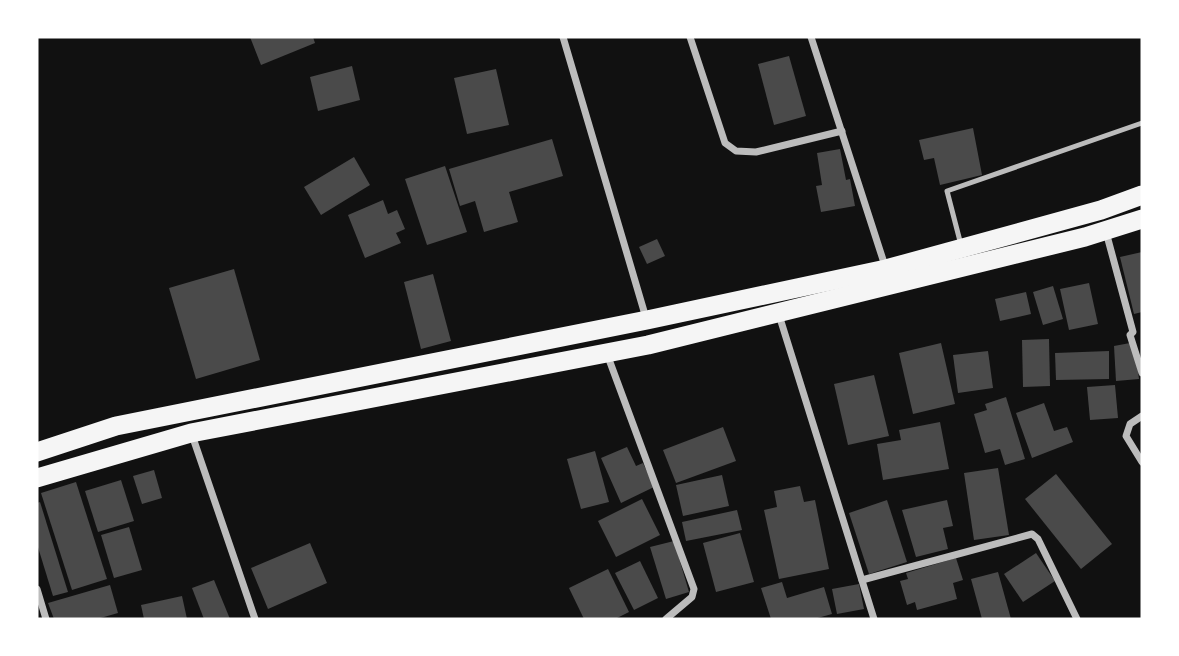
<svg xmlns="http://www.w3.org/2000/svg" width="1179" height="656" viewBox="0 0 1179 656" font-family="Montserrat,sans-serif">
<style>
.building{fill:#4a4a4a}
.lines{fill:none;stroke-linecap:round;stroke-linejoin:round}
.service{stroke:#bcbcbc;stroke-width:5}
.minor{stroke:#bcbcbc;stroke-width:7}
.trunk{stroke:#f5f5f5;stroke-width:19}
</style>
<rect width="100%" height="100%" fill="#111"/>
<g class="building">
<path d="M250,37H313L315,43L261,65Z"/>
<path d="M789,56L806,116L774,125L758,64Z"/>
<path d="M352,66L360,100L318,111L310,77Z"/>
<path d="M496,69L509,125L467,134L454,78Z"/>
<path d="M973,128L982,175L940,185L934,158L924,160L919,140Z"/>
<path d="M552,139L563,176L509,192L518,222L484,232L475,201L460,206L449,169Z"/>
<path d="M840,149L846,180L850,179L855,206L821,212L816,186L822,185L817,153Z"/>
<path d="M354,157L370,185L321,215L304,187Z"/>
<path d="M445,166L467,232L427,245L405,179Z"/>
<path d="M383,200L388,214L397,210L405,229L396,233L401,243L365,258L348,215Z"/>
<path d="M657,239L665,256L647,264L639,247Z"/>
<path d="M1142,252V312L1134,314L1120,257Z"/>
<path d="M234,269L260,360L196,379L169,288Z"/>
<path d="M433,274L451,341L421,349L404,282Z"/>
<path d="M1089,283L1098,324L1069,330L1060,289Z"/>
<path d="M1053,286L1063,319L1043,325L1033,292Z"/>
<path d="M1026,292L1031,314L1000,321L995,299Z"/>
<path d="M1049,339L1050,386L1023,387L1022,340Z"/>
<path d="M941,343L955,404L913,414L899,353Z"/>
<path d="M1130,343L1137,363L1139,379L1116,381L1114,346Z"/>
<path d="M988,351L993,388L958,393L953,355Z"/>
<path d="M1109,351V379L1056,380L1055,353Z"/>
<path d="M874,375L889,436L848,445L834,384Z"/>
<path d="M1115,385L1118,418L1090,420L1087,387Z"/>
<path d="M1006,397L1025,459L1005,465L1000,449L985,453L974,414L987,410L985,404Z"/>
<path d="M1044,403L1054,431L1067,427L1073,442L1032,458L1016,413Z"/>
<path d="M940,422L949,469L883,480L877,444L901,440L899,430Z"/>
<path d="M723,427L736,461L676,483L663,450Z"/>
<path d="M627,447L636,466L643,463L654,487L621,503L601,458Z"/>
<path d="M595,451L609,502L581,509L567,459Z"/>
<path d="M998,468L1009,535L974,540L964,473Z"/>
<path d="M154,470L162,498L142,504L133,476Z"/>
<path d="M1056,474L1112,544L1081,569L1025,499Z"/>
<path d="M722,475L729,506L683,516L676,485Z"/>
<path d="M121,480L134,521L98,532L85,491Z"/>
<path d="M76,482L107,579L72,590L41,493Z"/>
<path d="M800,486L804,502L815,500L829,569L779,579L764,510L777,507L774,491Z"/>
<path d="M642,499L660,535L616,557L598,521Z"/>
<path d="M887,500L907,562L869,574L849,513Z"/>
<path d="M947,500L953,526L943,528L948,549L916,557L902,510Z"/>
<path d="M40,502L68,592L53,596L37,544V503Z"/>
<path d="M737,510L742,530L686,541L682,522Z"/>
<path d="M129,527L142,570L114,578L101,535Z"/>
<path d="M740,533L754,582L716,592L703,543Z"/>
<path d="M674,541L689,592L666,599L650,547Z"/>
<path d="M310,543L327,583L268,609L251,568Z"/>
<path d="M1036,553L1055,581L1023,602L1004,574Z"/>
<path d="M956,558L963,580L953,583L957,599L917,610L915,602L907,605L900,581L908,579L906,573Z"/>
<path d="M640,561L658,598L634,610L615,573Z"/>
<path d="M608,569L629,612L615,619H584L569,588Z"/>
<path d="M998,572L1011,619H982L971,579Z"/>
<path d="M214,580L230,619H204L192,588Z"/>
<path d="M782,582L787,598L824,587L832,614L814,619H771L761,588Z"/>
<path d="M859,584L864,609L837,614L832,589Z"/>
<path d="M110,585L118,613L97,619H54L48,603Z"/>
<path d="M182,596L187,619H144L141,605Z"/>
</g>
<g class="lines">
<path class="service" d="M961,245L947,191L1142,123"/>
<g class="minor">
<path d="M563,37L646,318"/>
<path d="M690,37L725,143L736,151L756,152L842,131"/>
<path d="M811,37L886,269"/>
<path d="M1106,232L1133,332L1130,335L1142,373"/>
<path d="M779,315L874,619"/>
<path d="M607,354L694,589L692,597L666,619"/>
<path d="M1142,416L1130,424L1126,436L1142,462"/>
<path d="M192,435L255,619"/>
<path d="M862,580L1032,534L1038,539L1077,619"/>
<path d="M37,589L46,619"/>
</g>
<g class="trunk">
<path d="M37,452L116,426L647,320L886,269L1101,210L1142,195"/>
<path d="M37,478L191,433L648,345L1085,237L1142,219"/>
</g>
</g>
<rect width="1179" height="656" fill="none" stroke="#ffffff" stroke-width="77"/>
</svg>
